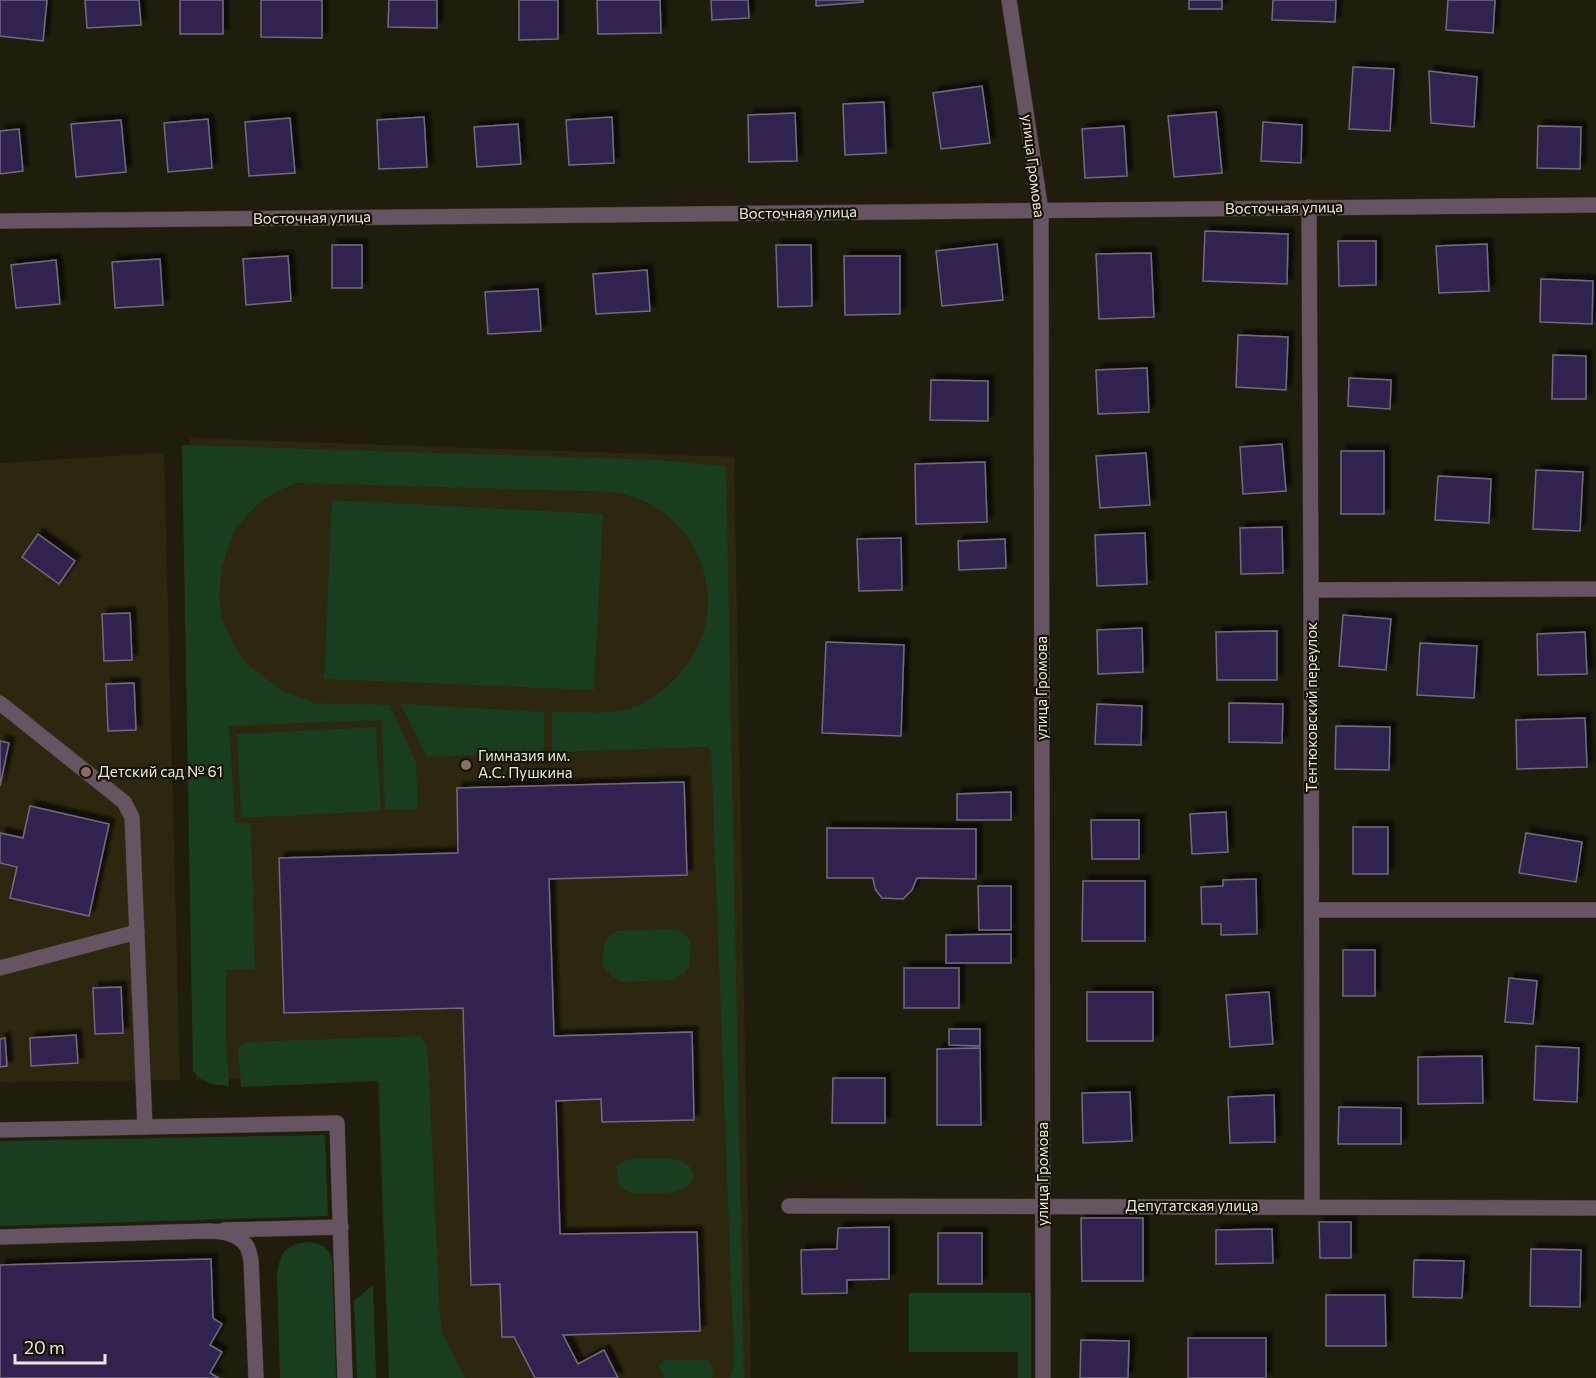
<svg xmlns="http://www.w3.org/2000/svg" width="1596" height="1378" viewBox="0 0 1596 1378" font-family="Commissioner,sans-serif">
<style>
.built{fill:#2c270e}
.green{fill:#183d1f}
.building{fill:#31234f;stroke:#706b7f;stroke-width:1.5;filter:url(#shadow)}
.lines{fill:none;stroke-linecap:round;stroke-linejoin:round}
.minor-casing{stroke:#3d3929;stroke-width:16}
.minor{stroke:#675463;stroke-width:15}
.education-dot{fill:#8d6e63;stroke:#181404;stroke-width:2}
.labels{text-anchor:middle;stroke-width:4.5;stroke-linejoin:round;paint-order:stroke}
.street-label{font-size:15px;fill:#e9e7dc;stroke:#181404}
.poi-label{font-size:15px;fill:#e9e7dc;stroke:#181404;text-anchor:start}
</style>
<defs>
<filter id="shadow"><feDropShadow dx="5.5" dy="-5.5" stdDeviation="1.5" flood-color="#0009"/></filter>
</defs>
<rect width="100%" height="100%" fill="#211d0c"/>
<g class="built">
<path d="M190,438L734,457L751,1378H389L377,1074L196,1080Z"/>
<path d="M164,453L180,1080L0,1082V463Z"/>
</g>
<g class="green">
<path d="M182,445L658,460L726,466L744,1378H730L734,1362L711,751L708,747L552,752V712C577,712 615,715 638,706C649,701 659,693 668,685C721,640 721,564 669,517C654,504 636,497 617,492L297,483L282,489L260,501L236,528L228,548L222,568L219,595L222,619L235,647L251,668L285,692L314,703L390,705L416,763L418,809L385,810L381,720L229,726L235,823H251L255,969L226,970V1034L229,1086C209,1084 207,1085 193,1071Z"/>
<path d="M332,500L603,514L594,690L324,679Z"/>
<path d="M401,704L544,712V753L427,757Z"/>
<path d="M376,727L381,811L241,818L237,734Z"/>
<path d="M670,929L679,930L688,937L691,945L689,966L684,974L671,980L620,982L612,976L603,966C603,950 601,939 617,931Z"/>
<path d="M421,1036L426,1043L428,1056L440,1319L443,1334L465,1378H389L379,1081L241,1087L238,1047L246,1042Z"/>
<path d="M325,1135L328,1216L0,1226V1141Z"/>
<path d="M673,1159C693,1161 703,1181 681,1190C669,1195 646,1193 632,1193C617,1189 617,1180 617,1166C627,1155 658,1159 673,1159Z"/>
<path d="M310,1242C323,1245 328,1247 332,1260L336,1378H280L277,1275C280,1252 285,1244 310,1242Z"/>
<path d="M373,1285L376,1378H357L354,1301Z"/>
<path d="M909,1293H1031V1378H1018V1352H909Z"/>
<path d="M664,1360H707L710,1362C712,1368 714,1372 712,1378H664L659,1366Z"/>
</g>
<g class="building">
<path d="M0,0H47L43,41L0,36Z"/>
<path d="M85,0H139L141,25L87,28Z"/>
<rect x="180" y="0" width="43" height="34"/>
<path d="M261,0H322V38L261,37Z"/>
<path d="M389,0H437V28L388,27Z"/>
<path d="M519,0H558V39L519,40Z"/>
<path d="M597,0H660L661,33L598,34Z"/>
<path d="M711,0H748L749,18L712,20Z"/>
<path d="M816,0H863V2L816,6Z"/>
<rect x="1189" y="0" width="33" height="9"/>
<path d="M1273,0H1336L1335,22L1272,20Z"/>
<path d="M1448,0H1495L1493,33L1446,30Z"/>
<path d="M1353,67L1394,69L1390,131L1349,129Z"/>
<path d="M1429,71L1477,77L1474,127L1431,123Z"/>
<path d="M982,86L990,143L941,149L933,93Z"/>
<path d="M884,102L886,153L845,155L843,104Z"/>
<path d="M1216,112L1222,173L1174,177L1168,116Z"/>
<path d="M795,113L797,161L749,162L748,115Z"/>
<path d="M424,117L427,167L379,169L377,120Z"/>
<path d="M612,117L614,163L569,165L566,120Z"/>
<path d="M290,118L295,173L249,176L245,122Z"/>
<path d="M208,119L212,168L168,172L164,123Z"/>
<path d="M121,120L126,172L76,177L71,124Z"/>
<path d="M1263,122L1302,125L1301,163L1261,161Z"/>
<path d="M518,124L521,164L477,167L474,127Z"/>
<path d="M1124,126L1127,176L1085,178L1082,129Z"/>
<path d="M1538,126L1581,127L1580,169L1537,168Z"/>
<path d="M19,129L23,171L0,174V131Z"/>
<path d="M1205,231L1288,234L1287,284L1203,281Z"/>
<path d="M1338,241H1376V285L1339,286Z"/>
<path d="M997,244L1003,300L942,306L936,251Z"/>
<path d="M1487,244L1489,291L1439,293L1436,246Z"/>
<rect x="332" y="245" width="30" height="43"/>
<path d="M776,245H811L812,306L778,307Z"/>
<path d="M1151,253L1154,317L1099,319L1096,254Z"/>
<path d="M288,256L291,301L246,305L243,259Z"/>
<path d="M844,256H900V314L845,315Z"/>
<path d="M160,259L163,305L115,308L112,262Z"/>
<path d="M56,260L60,304L16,308L11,265Z"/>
<path d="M647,270L650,311L596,314L593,274Z"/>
<path d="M1541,279L1593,281L1592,324L1540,322Z"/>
<path d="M538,289L541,331L488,334L485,292Z"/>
<path d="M1238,335L1288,337L1286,390L1236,387Z"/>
<path d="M1553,355L1586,356V399H1552Z"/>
<path d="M1147,368L1149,412L1098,414L1096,370Z"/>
<path d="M1349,378L1391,380L1390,409L1348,406Z"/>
<path d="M931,380L988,381V421L930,420Z"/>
<path d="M1282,444L1286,491L1243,494L1240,447Z"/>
<rect x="1341" y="451" width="43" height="63"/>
<path d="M1146,453L1150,505L1100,508L1096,456Z"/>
<path d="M985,462L987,522L916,524L915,464Z"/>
<path d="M1536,470L1583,472L1580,531L1533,529Z"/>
<path d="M1438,476L1491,479L1489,523L1435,520Z"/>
<path d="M1282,527L1283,573L1241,574L1240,528Z"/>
<path d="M1145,533L1147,584L1097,586L1095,535Z"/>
<path d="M38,534L75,561L59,584L22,557Z"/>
<path d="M901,538L902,590L859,591L857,539Z"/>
<path d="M1005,539L1006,568L959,570L958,541Z"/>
<path d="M130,613L132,660L104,661L102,614Z"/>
<path d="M1343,615L1391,619L1386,670L1339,666Z"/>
<path d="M1142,628L1143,672L1098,674L1097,630Z"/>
<path d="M1277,631V680H1217L1216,632Z"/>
<path d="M1585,632L1587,674L1538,675L1537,634Z"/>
<path d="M826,642L904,645L901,736L822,733Z"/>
<path d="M1420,643L1477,646L1474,698L1417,695Z"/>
<path d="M134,683L136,730L108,731L106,684Z"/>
<path d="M1229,703L1283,704L1282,743L1229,742Z"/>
<path d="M1097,704L1142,706L1141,745L1095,744Z"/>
<path d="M1585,718L1587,767L1517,769L1516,720Z"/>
<path d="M1336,726L1390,727L1389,770L1335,769Z"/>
<path d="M0,741L9,743L0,786Z"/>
<path d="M684,782L687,875L549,879L554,1036L692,1032L694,1120L602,1122L601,1099L556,1101L560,1234L697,1232L700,1331L563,1335L578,1364L604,1350L618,1378H535L514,1337H502L500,1284L471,1285L463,1008L284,1013L279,858L458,853L457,788Z"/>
<path d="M1011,792V820H957V794Z"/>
<path d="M30,806L109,824L89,916L10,898L17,867L0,863V833L23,838Z"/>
<path d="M1226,812L1228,852L1192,854L1190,814Z"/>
<path d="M1091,820H1139V859H1092Z"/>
<rect x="1353" y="827" width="35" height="47"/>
<path d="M827,828L976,829V879L917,878L912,890L903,899L882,898L875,889L873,878H827Z"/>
<path d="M1526,833L1582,842L1576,882L1519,873Z"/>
<path d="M1256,879L1257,934L1221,935V924H1202L1201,887L1223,886V880Z"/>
<path d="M1083,881H1145V941H1082Z"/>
<path d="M978,886H1011V930H979Z"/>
<path d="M1011,934V963H946V935Z"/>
<rect x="1343" y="950" width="32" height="46"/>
<rect x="904" y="968" width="55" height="40"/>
<path d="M1509,978L1537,981L1533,1024L1505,1022Z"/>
<path d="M121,987L123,1033L95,1034L93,988Z"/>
<rect x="1087" y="992" width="66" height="49"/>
<path d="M1269,992L1273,1044L1230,1047L1226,995Z"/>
<path d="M949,1029H980V1046L949,1045Z"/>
<path d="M76,1035L78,1063L31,1066L30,1038Z"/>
<path d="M5,1038L7,1066L0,1067V1039Z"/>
<path d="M1536,1046L1579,1048L1577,1102L1534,1100Z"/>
<path d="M980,1048L981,1125H937V1049Z"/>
<path d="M1482,1056L1483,1103L1418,1104V1057Z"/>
<path d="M833,1078H885V1123H832Z"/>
<path d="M1130,1092L1132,1141L1083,1143L1082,1093Z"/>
<path d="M1274,1095L1275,1142L1230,1143L1228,1097Z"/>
<path d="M1339,1107L1401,1108V1144H1338Z"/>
<path d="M1081,1218H1143V1281H1082Z"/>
<path d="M1319,1222H1351V1258H1320Z"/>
<path d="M889,1227V1279L847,1280V1293L802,1294L801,1250L837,1249L838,1228Z"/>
<path d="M1272,1229L1273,1263L1216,1264V1230Z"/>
<rect x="938" y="1233" width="44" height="51"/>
<path d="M1531,1249L1581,1250L1580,1307L1530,1306Z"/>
<path d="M211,1259L213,1318L222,1324L210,1345L222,1352L210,1373L219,1378H0V1265Z"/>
<path d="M1414,1260L1464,1261L1462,1298L1413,1297Z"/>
<path d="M1326,1295H1385L1386,1346H1326Z"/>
<rect x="1188" y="1338" width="78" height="40"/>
<path d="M1081,1340L1129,1341L1128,1378H1080Z"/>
</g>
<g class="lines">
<g class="minor-casing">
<g id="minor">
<path d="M1009,0L1041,211L1043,1378"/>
<path d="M1309,207L1311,590L1312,1207"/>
<path d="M0,221L1596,205"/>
<path d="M1311,590L1596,589"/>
<path d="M0,703L124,802L132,817L145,1127"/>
<path d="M1312,910H1596"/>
<path d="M0,968L137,932"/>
<path d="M0,1130L337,1123L345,1378"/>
<path d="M789,1206L1596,1208"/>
<path d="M224,1230L341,1227"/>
<path d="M0,1237L208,1231C221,1231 238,1234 246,1245C249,1249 250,1256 251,1260L256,1378"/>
</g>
</g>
<use href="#minor" class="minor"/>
</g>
<g class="education-dot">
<circle cx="466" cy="765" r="6"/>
<circle cx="86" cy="772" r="6"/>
</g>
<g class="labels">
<g class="street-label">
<text transform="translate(1033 166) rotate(83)" y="5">улица Громова</text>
<text transform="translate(1284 208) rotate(-1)" y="5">Восточная улица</text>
<text transform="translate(798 213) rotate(-1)" y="5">Восточная улица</text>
<text transform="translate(312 218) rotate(-1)" y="5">Восточная улица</text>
<text transform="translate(1042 688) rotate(-90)" y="5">улица Громова</text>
<text transform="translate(1312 707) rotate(-90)" y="5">Тентюковский переулок</text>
<text transform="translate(1043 1174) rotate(-90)" y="5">улица Громова</text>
<text x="1192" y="1211">Депутатская улица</text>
</g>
<g class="poi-label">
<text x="478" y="761">Гимназия им.<tspan x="478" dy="17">А.С. Пушкина</tspan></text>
<text x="98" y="777">Детский сад № 61</text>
</g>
</g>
<path d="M15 1354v9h90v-9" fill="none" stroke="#e9e7dc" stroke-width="3"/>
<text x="24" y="1354" font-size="18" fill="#e9e7dc" stroke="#181404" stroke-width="4.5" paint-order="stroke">20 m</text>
</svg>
